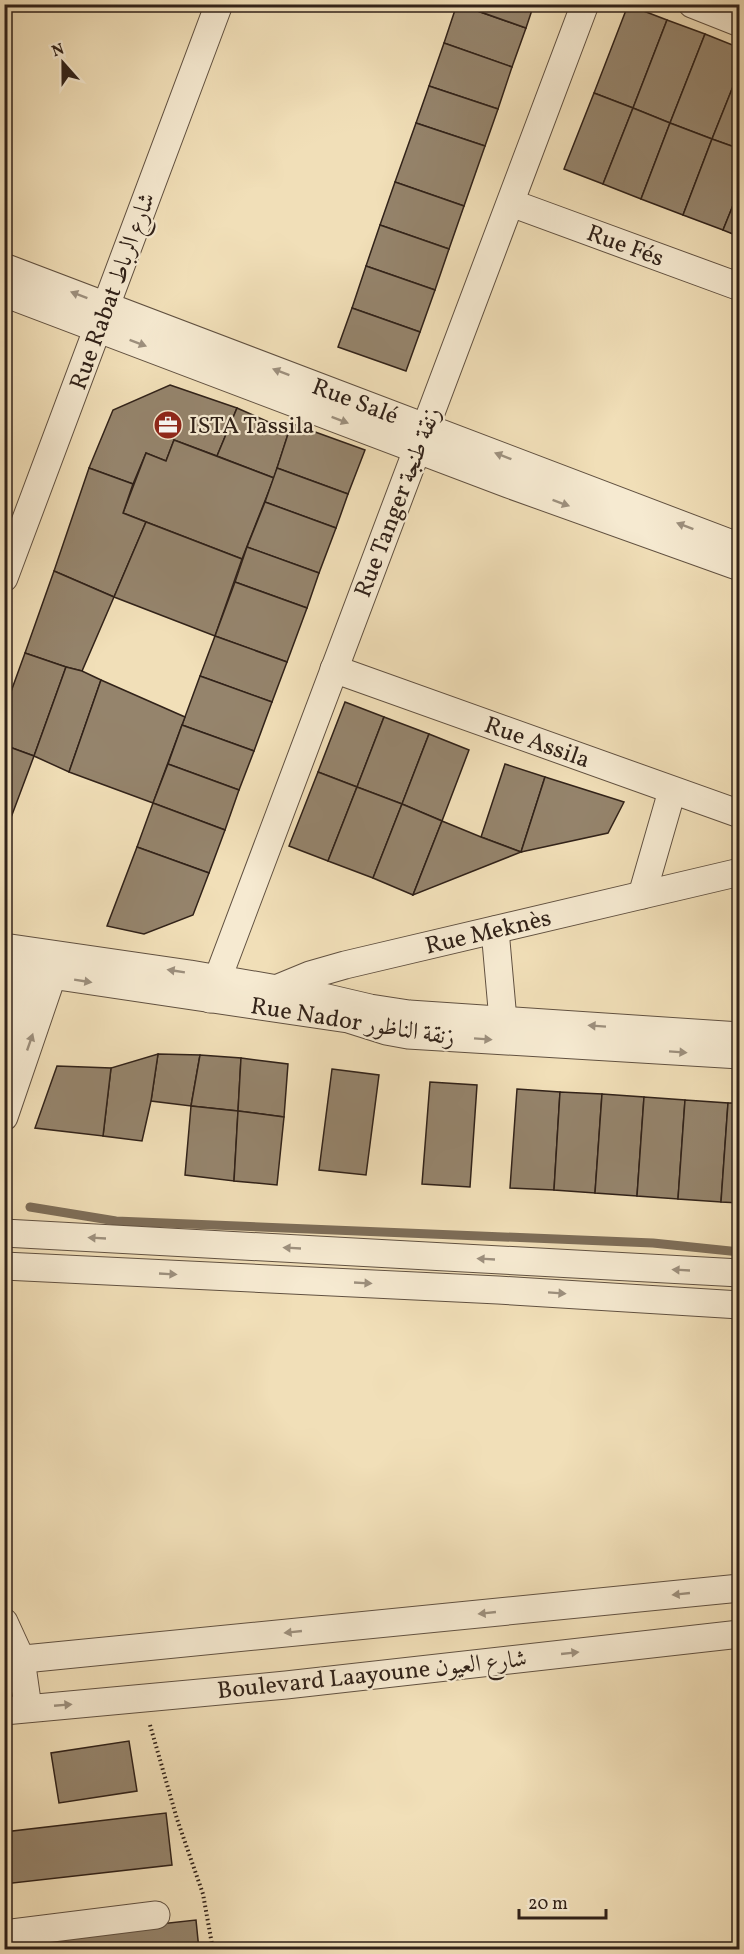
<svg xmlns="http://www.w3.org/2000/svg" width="744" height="1954" viewBox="0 0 744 1954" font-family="Vollkorn,Amiri,serif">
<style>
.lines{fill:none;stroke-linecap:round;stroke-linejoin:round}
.stream{stroke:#7d6d58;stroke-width:9}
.building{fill:#95846c;stroke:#312219;stroke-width:1.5}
.minor-casing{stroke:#615141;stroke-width:29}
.path{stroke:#312219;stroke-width:4;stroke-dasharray:1.5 3;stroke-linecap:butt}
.minor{stroke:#f6ead1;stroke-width:27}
.oneway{fill:#9d907e}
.labels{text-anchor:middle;stroke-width:4.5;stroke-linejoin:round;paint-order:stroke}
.street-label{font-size:24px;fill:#312219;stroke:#f6ead1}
.poi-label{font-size:24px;fill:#312219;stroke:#f6ead1;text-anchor:start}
</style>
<rect width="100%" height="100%" fill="#f1dfb8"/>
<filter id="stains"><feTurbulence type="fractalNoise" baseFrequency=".00333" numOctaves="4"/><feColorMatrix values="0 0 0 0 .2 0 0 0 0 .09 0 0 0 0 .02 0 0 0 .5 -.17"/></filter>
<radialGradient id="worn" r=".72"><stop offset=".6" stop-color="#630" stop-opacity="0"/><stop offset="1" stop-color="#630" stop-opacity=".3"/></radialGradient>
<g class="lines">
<path class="stream" d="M30,1207L116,1221L653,1243L740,1252"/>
</g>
<g class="building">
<path d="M457,4L526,28L512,67L444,43Z"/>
<path d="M458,4H534L526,28Z"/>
<path d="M628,5L667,20L633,108L594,93Z"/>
<path d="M667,20L705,34L670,123L633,108Z"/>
<path d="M705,34L740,48V69L712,139L670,123Z"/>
<path d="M444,43L512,67L498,109L429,86Z"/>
<path d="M740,69V149L712,139Z"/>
<path d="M429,86L498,109L485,146L416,123Z"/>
<path d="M594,93L633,108L603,184L564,169Z"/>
<path d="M633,108L670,123L641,199L603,184Z"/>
<path d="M416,123L485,146L464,206L395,182Z"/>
<path d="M670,123L712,139L683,215L641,199Z"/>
<path d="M712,139L740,149V188L723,230L683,215Z"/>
<path d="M395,182L464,206L449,249L380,225Z"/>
<path d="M740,188V237L723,230Z"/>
<path d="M380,225L449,249L435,290L366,266Z"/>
<path d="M366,266L435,290L420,332L352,308Z"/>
<path d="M352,308L420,332L406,371L338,347Z"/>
<path d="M170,385L237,408L217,456L174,440L166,461L146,453L133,484L89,468L113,410Z"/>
<path d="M237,408L289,431L274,478L217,456Z"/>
<path d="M293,424L365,450L348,494L277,468L289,431Z"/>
<path d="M174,440L274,478L242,559L123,513L146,453L166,461Z"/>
<path d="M89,468L133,484L123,513L146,522L114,597L54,571Z"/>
<path d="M277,468L348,494L336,528L265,502Z"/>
<path d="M265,502L336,528L319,573L247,547Z"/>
<path d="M146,522L242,559L215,636L114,597Z"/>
<path d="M247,547L319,573L307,608L235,582Z"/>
<path d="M54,571L114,597L82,671L66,667L25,653Z"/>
<path d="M235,582L307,608L287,662L215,636Z"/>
<path d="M215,636L287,662L272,702L200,676Z"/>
<path d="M25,653L66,667L34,756L4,745V711Z"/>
<path d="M66,667L82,671L101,680L69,772L34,756Z"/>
<path d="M200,676L272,702L254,751L182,725Z"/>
<path d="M101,680L185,717L153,803L69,772Z"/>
<path d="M345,702L384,717L357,787L318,772Z"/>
<path d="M384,717L429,734L402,804L357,787Z"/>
<path d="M182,725L254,751L239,790L168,764Z"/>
<path d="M429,734L469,750L442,821L402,804Z"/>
<path d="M4,745L34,756L9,823L4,822Z"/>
<path d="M168,764L239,790L225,830L153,803Z"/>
<path d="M505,764L545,777L521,852L481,837Z"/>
<path d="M318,772L357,787L328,861L289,846Z"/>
<path d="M545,777L624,802L608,833L521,852Z"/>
<path d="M357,787L402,804L373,878L328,861Z"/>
<path d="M153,803L225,830L209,873L137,847Z"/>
<path d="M402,804L442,821L413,895L373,878Z"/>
<path d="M442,821L481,837L521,852L413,895Z"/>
<path d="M137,847L209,873L193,915L144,934L107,926Z"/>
<path d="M158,1054L200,1055L191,1106L151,1101Z"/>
<path d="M158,1054L151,1101L142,1141L103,1136L111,1068Z"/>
<path d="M200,1055L241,1058L238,1111L191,1106Z"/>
<path d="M241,1058L288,1064L284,1117L238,1111Z"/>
<path d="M57,1066L111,1068L103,1136L35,1128Z"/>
<path d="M332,1069L379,1075L366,1175L319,1170Z"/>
<path d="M430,1082L477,1085L470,1187L422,1184Z"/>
<path d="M517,1089L560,1092L554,1190L510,1188Z"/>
<path d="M560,1092L602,1094L595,1193L554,1190Z"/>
<path d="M602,1094L644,1097L637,1196L595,1193Z"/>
<path d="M644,1097L685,1100L678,1199L637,1196Z"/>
<path d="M685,1100L728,1103L721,1202L678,1199Z"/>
<path d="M728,1103H740V1203L721,1202Z"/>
<path d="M191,1106L238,1111L234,1181L185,1175Z"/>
<path d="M238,1111L284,1117L277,1185L234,1181Z"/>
<path d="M129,1741L137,1791L59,1803L51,1753Z"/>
<path d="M166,1813L172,1865L4,1884V1832Z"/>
<path d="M196,1920L199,1950H4V1941Z"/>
</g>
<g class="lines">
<g class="minor-casing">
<g id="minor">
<path d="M692,4L740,23"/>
<path id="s1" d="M511,203L740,287"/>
<path id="s2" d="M4,267L740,547"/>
<path d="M4,293L508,484L740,567"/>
<path d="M4,578L219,4"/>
<path id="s3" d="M334,669L740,814"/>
<path d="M642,895L672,791"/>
<path d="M495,930L503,1020"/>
<path d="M4,947L190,974L323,997L370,1008L409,1014L740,1036"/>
<path d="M4,968L348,1019L386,1031L408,1035L740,1055"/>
<path id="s4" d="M276,989L310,975L345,965L740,872"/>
<path d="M210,999L585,4"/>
<path d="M4,1043L35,957"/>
<path d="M4,1117L58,959"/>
<path d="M4,1233L740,1273"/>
<path d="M4,1266L498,1290L740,1305"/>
<path d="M4,1622L21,1659L28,1708"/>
<path d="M4,1661L740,1588"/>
<path d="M4,1711L286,1685L740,1634"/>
<path d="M4,1934L156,1915"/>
</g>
</g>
<path class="path" d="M150,1725L177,1819L203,1894L213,1950"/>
<use href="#minor" class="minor"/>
</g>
<defs><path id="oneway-solid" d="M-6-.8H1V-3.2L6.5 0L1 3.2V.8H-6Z" transform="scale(1.5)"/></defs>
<g class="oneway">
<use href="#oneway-solid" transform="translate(79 295) rotate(-159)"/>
<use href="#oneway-solid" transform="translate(138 343) rotate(21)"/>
<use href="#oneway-solid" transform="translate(281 372) rotate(-159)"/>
<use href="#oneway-solid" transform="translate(340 420) rotate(21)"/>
<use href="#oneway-solid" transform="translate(503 456) rotate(-159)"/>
<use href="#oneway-solid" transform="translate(561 503) rotate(20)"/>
<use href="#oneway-solid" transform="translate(685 526) rotate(-159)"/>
<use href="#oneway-solid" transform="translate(176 971) rotate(-171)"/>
<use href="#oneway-solid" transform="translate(83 981) rotate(9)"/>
<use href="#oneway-solid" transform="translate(597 1026) rotate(-176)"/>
<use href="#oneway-solid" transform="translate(483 1039) rotate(4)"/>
<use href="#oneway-solid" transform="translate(30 1042) rotate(-71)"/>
<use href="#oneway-solid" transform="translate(678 1052) rotate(4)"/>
<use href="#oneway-solid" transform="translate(97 1238) rotate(-177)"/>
<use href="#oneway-solid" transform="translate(292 1248) rotate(-177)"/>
<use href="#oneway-solid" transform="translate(486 1259) rotate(-177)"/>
<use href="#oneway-solid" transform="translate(681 1270) rotate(-177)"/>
<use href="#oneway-solid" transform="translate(168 1274) rotate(3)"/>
<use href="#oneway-solid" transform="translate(363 1283) rotate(3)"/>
<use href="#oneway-solid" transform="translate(557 1293) rotate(4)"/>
<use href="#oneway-solid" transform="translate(681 1594) rotate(174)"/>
<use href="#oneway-solid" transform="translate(487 1613) rotate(174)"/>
<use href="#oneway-solid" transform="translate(293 1632) rotate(174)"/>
<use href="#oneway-solid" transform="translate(570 1653) rotate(-6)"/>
<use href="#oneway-solid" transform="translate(63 1705) rotate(-5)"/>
</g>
<defs>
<g id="office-disc" transform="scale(1.5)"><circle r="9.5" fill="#8f2418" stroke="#f6ead1"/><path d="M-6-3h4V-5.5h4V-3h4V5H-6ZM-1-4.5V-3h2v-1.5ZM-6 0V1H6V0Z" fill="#fff"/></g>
</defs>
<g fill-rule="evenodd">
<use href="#office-disc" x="168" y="425"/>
</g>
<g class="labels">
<g class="street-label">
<text dy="8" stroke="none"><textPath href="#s1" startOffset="122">Rue Fés</textPath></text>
<text transform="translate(112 291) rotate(-70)" y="8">Rue Rabat شارع الرباط</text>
<text dy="8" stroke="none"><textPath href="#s2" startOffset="376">Rue Salé</textPath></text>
<text transform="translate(397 502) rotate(-69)" y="8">Rue Tanger زنقة طنجة</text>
<text dy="8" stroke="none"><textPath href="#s3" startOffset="216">Rue Assila</textPath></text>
<text dy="8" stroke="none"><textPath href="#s4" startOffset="220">Rue Meknès</textPath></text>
<text transform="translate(353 1021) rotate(9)" y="8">Rue Nador زنقة الناظور</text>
<text transform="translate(372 1674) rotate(-6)" y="8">Boulevard Laayoune شارع العيون</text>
</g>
<g class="poi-label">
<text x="189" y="433">ISTA Tassila</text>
</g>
</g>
<rect width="744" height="1954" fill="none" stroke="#f1dfb8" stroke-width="24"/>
<rect x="6" y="6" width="732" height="1942" fill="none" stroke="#312219" stroke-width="3"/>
<rect x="12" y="12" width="720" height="1930" fill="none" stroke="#312219" stroke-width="1.5"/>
<g transform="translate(63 63) rotate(339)" stroke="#f6ead1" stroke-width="4.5" paint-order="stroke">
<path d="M0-4.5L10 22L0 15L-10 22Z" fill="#312219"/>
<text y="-9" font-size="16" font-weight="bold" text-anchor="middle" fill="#312219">N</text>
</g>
<path d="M519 1909v9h87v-9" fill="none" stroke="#312219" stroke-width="3"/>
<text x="528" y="1909" font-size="18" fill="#312219" stroke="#f6ead1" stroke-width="4.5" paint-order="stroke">20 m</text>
<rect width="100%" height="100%" filter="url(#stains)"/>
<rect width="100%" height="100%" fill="url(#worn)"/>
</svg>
